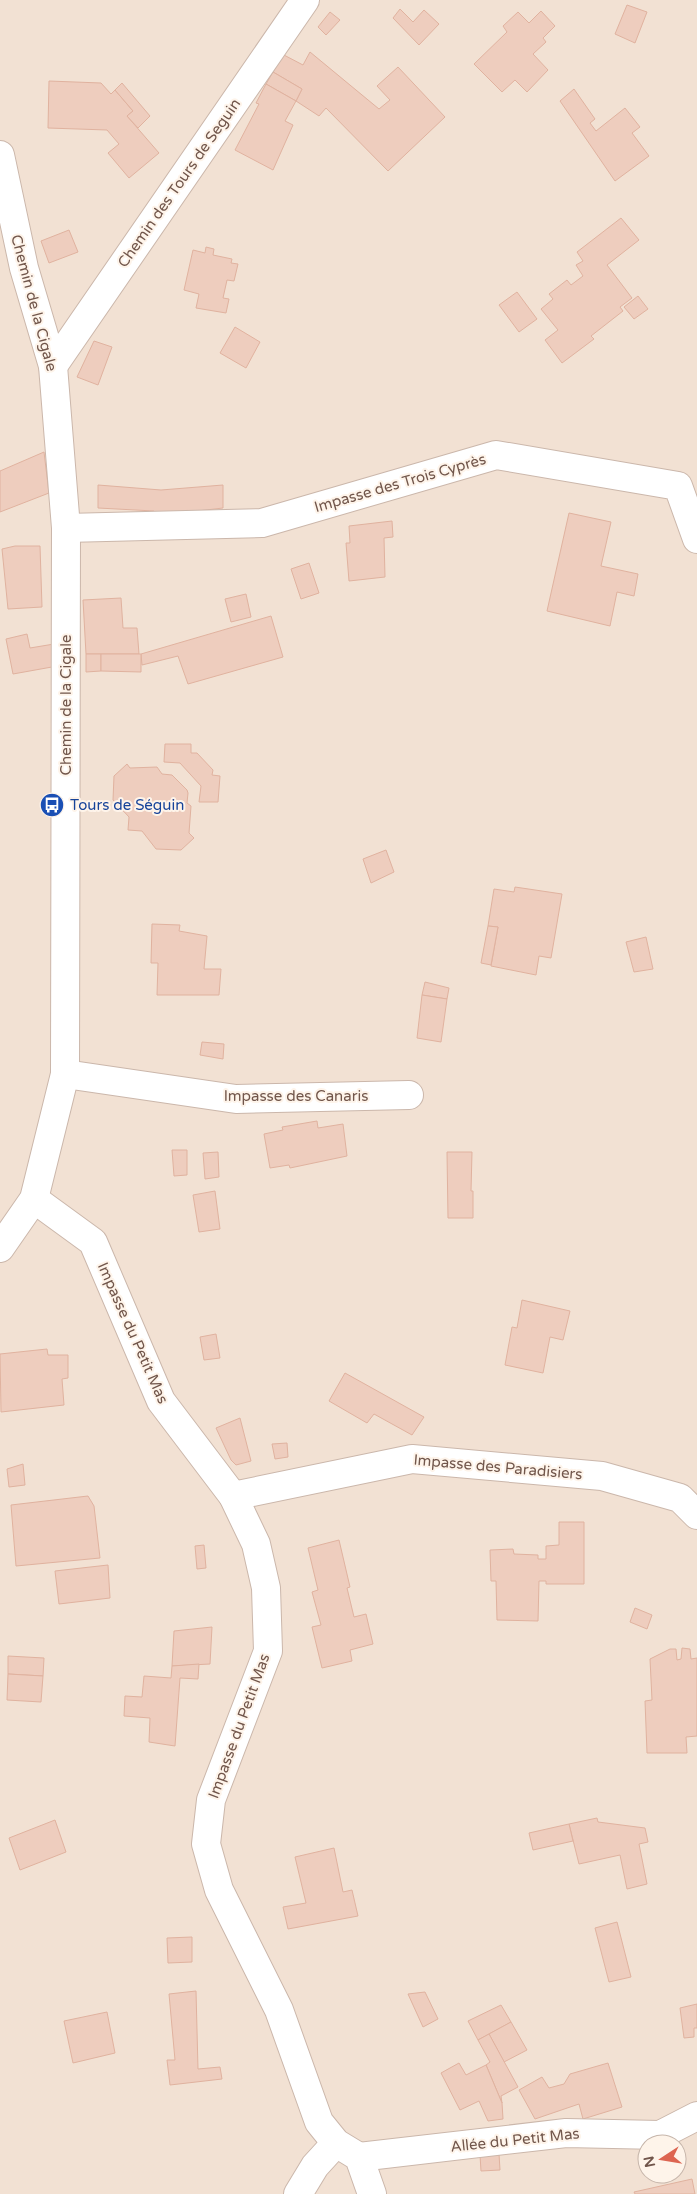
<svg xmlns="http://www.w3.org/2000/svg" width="697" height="2194" viewBox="0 0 697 2194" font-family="'Varela Round',sans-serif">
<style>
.residential{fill:#f2e1d3;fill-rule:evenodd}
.building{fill:#eecdbe;stroke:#e0b29f}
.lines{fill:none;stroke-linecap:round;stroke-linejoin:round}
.street-casing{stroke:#cbb7ab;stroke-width:30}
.street{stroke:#fff;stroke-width:28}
.labels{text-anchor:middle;stroke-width:4;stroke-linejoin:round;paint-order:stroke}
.street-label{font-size:15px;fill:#71564b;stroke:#fef4ea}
.transit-label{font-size:15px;fill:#164399;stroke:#fef4ea;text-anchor:start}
</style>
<rect width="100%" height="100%" fill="#fbf0e4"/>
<path class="residential" d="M0,0H697V2194H0ZM647,2144H677V2174H647Z"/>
<g class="building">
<path d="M627,5L647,12L635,43L615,34Z"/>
<path d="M400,9L413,22L424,10L439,24L419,45L393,18Z"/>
<path d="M541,11L555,26L543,38L546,42L533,54L548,70L527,92L515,80L502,92L474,64L507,32L503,26L518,12L529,23Z"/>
<path d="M330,12L340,20L326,35L318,27Z"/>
<path d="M310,52L379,109L390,100L377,86L398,67L445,117L388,171L326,108L319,116L296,101L302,89L273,72L282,54L303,65Z"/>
<path d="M273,72L302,89L296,101L266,84Z"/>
<path d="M49,81L101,83L111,94L115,90L133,111L127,116L159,153L129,178L108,153L119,144L107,130L48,128Z"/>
<path d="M122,83L150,116L138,128L127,116L133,111L115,90Z"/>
<path d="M266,84L296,101L285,121L293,125L273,170L235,150L259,104L256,103Z"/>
<path d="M574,89L595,119L590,123L596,131L625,108L640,127L632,133L649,156L615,181L560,101Z"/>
<path d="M621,218L639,240L607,265L632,298L620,307L623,311L591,336L594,339L562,363L545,340L558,330L541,309L553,299L549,294L567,280L571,285L583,276L576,265L583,261L577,252Z"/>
<path d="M69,230L78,252L49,263L41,241Z"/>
<path d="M206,247L214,249L213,255L232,259L231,263L238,264L234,281L227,280L223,298L229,299L226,313L196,308L199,294L184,290L193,250L205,253Z"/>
<path d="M517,292L537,319L519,332L499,305Z"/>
<path d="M638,296L648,309L634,319L624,307Z"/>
<path d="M235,327L260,342L246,368L220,353Z"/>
<path d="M94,341L112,347L98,385L77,377Z"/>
<path d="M44,452L49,493L0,512V471Z"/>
<path d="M98,485L161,490L223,485V508L155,516L154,511L98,508Z"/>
<path d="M569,513L611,522L601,566L638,574L634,596L617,592L610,626L547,611Z"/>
<path d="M392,521L393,537L384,538L385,577L349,581L346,543H350L349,526Z"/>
<path d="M15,546H40L42,607L8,609L2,549Z"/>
<path d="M309,563L319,593L301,599L291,569Z"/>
<path d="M246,594L251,617L231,622L225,599Z"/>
<path d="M121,598L123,628H137L139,654H86L83,600Z"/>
<path d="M271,616L283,657L188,684L178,656L142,665L141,654Z"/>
<path d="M27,634L30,648L60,643L63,665L13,674L6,639Z"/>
<path d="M86,654H101V671L86,672Z"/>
<path d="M101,654H141V672L101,671Z"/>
<path d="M165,744H191V753H197L213,770L212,775L220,776L218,802H199L201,786L180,763L164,762Z"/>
<path d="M127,764L130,768L157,767L162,774L172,775L187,790L188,793L187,803L191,806L189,833L194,838L181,850L156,849L142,831L128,830L129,817L113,800L114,776Z"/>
<path d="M386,850L394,872L371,883L363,859Z"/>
<path d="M515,887L562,894L551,958L539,956L536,975L491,966L498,927L488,926L494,889L514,892Z"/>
<path d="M152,924L180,925L179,931L207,936L204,969H221L219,995H157L158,963H151Z"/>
<path d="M488,926L498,927L491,965L481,963Z"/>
<path d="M646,937L653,969L634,972L626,942Z"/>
<path d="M425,982L449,988L447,999L422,995Z"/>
<path d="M422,995L447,999L441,1042L417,1038Z"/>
<path d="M202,1042L224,1044L223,1059L200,1055Z"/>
<path d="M317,1121L318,1128L343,1124L347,1156L290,1168L289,1165L270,1168L264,1134L283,1130L282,1127Z"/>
<path d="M172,1150H187V1175L174,1176Z"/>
<path d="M218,1152L219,1177L205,1179L203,1153Z"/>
<path d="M447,1152H472L471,1191H473V1218H448Z"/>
<path d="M215,1191L220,1229L199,1232L193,1195Z"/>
<path d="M522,1300L570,1311L563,1340L550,1337L543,1373L505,1365L512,1327L517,1328Z"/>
<path d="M216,1334L220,1358L204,1360L200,1337Z"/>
<path d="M47,1349L48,1355H68V1378L62,1379L64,1405L1,1412L0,1354Z"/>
<path d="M345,1373L424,1417L412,1435L374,1414L367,1423L329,1401Z"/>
<path d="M240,1418L251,1461L236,1465L231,1460L216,1428Z"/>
<path d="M287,1443L288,1457L275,1459L272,1444Z"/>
<path d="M23,1464L25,1485L9,1487L7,1469Z"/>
<path d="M88,1496L94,1506L100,1558L16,1566L11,1505Z"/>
<path d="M559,1522H584V1584H546V1581H539L538,1621L497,1620L496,1581H491L490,1550L513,1549L514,1554L538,1555V1559H546V1546L559,1545Z"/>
<path d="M339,1540L350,1587L347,1588L354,1617L366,1614L373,1644L350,1650L352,1661L322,1668L312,1627L321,1625L312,1592L318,1590L308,1548Z"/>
<path d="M204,1545L206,1568L197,1569L195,1546Z"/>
<path d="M108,1565L110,1598L59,1604L55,1571Z"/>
<path d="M635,1608L652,1615L647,1629L630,1622Z"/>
<path d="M212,1627L210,1664L172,1666L174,1631Z"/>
<path d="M682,1648L690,1649L691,1659L697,1658V1736L686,1737L687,1753H647L645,1701L652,1700L650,1659L670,1649H676L677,1660L681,1659Z"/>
<path d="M8,1656L44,1658L43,1676L8,1674Z"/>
<path d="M199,1664L198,1679L180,1678L175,1746L149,1742L150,1718L124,1716L125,1696L142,1697L144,1676L171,1678L172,1666Z"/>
<path d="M8,1674L43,1676L41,1702L7,1700Z"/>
<path d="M597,1818L598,1822L645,1828L648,1842L639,1844L647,1884L627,1889L620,1855L579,1864L569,1824Z"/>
<path d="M55,1820L66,1852L20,1870L9,1838Z"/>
<path d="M569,1824L573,1841L533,1850L529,1833Z"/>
<path d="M334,1848L343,1892L352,1890L358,1916L288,1929L283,1907L306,1903L295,1857Z"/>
<path d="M617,1922L631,1977L609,1982L595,1928Z"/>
<path d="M192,1937V1962L168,1963L167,1938Z"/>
<path d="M196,1991L198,2069L220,2067L222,2079L170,2085L167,2060H175L169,1994Z"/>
<path d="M425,1992L438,2019L423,2027L408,1994Z"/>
<path d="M697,2004V2028H694V2037L684,2038L680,2008Z"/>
<path d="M501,2005L511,2022L478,2040L468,2021Z"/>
<path d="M107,2012L115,2053L73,2063L64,2021Z"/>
<path d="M511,2022L527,2050L504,2062L489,2034Z"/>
<path d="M489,2034L518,2087L501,2096L502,2103L486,2065L490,2062L478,2040Z"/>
<path d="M459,2063L466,2075L486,2065L502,2103L503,2119L488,2121L479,2101L460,2110L441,2073Z"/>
<path d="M608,2063L622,2107L583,2119L579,2104L535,2119L519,2090L542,2077L549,2088L564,2084L570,2074Z"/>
<path d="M499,2154L500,2170L481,2171L480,2155Z"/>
<path d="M692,2179L695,2194H635L634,2192Z"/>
</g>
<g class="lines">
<g class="street-casing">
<g id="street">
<path d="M0,155L24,268L53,366L66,528L65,1074L34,1199L0,1248"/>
<path d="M53,366L305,0"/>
<path d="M66,528L262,523L496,455L678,486L697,539"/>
<path d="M65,1074L236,1099L409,1095"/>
<path d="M34,1199L93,1242L161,1401L233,1496L256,1544L266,1588L268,1651L211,1800L206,1844L219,1890L279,2010L319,2122L336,2143L359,2157L372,2194"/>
<path d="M233,1496L412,1459L602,1476L680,1498L697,1515"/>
<path d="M359,2157L566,2133L660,2135L697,2116"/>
<path d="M298,2194L315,2166L336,2143"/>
</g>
</g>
<use href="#street" class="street"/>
</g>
<defs>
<g id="bus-disc" transform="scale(1.25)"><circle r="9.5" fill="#1a4fb4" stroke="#fef4ea"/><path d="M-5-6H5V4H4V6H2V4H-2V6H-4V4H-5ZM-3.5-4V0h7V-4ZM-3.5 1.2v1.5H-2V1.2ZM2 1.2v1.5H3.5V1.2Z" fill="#fff"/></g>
</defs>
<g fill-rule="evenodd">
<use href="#bus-disc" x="52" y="805"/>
</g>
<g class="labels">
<g class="street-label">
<text transform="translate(179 183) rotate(-55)" y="5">Chemin des Tours de Seguin</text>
<text transform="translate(34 303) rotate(75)" y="5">Chemin de la Cigale</text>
<text transform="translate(400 483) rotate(-16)" y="5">Impasse des Trois Cyprès</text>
<text transform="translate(66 705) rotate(-90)" y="5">Chemin de la Cigale</text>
<text x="296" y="1101">Impasse des Canaris</text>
<text transform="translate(133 1333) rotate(66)" y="5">Impasse du Petit Mas</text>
<text transform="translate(498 1467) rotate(5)" y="5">Impasse des Paradisiers</text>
<text transform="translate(239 1726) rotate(-70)" y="5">Impasse du Petit Mas</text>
<text transform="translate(515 2140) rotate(-6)" y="5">Allée du Petit Mas</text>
</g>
<g class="transit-label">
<text x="70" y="810">Tours de Séguin</text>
</g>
</g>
<g transform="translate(662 2159) rotate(258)"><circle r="24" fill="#fef4ea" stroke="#c6b5aa"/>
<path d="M0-4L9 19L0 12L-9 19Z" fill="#dd6551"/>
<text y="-8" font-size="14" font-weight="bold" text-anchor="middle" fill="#71564b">N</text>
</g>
</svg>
